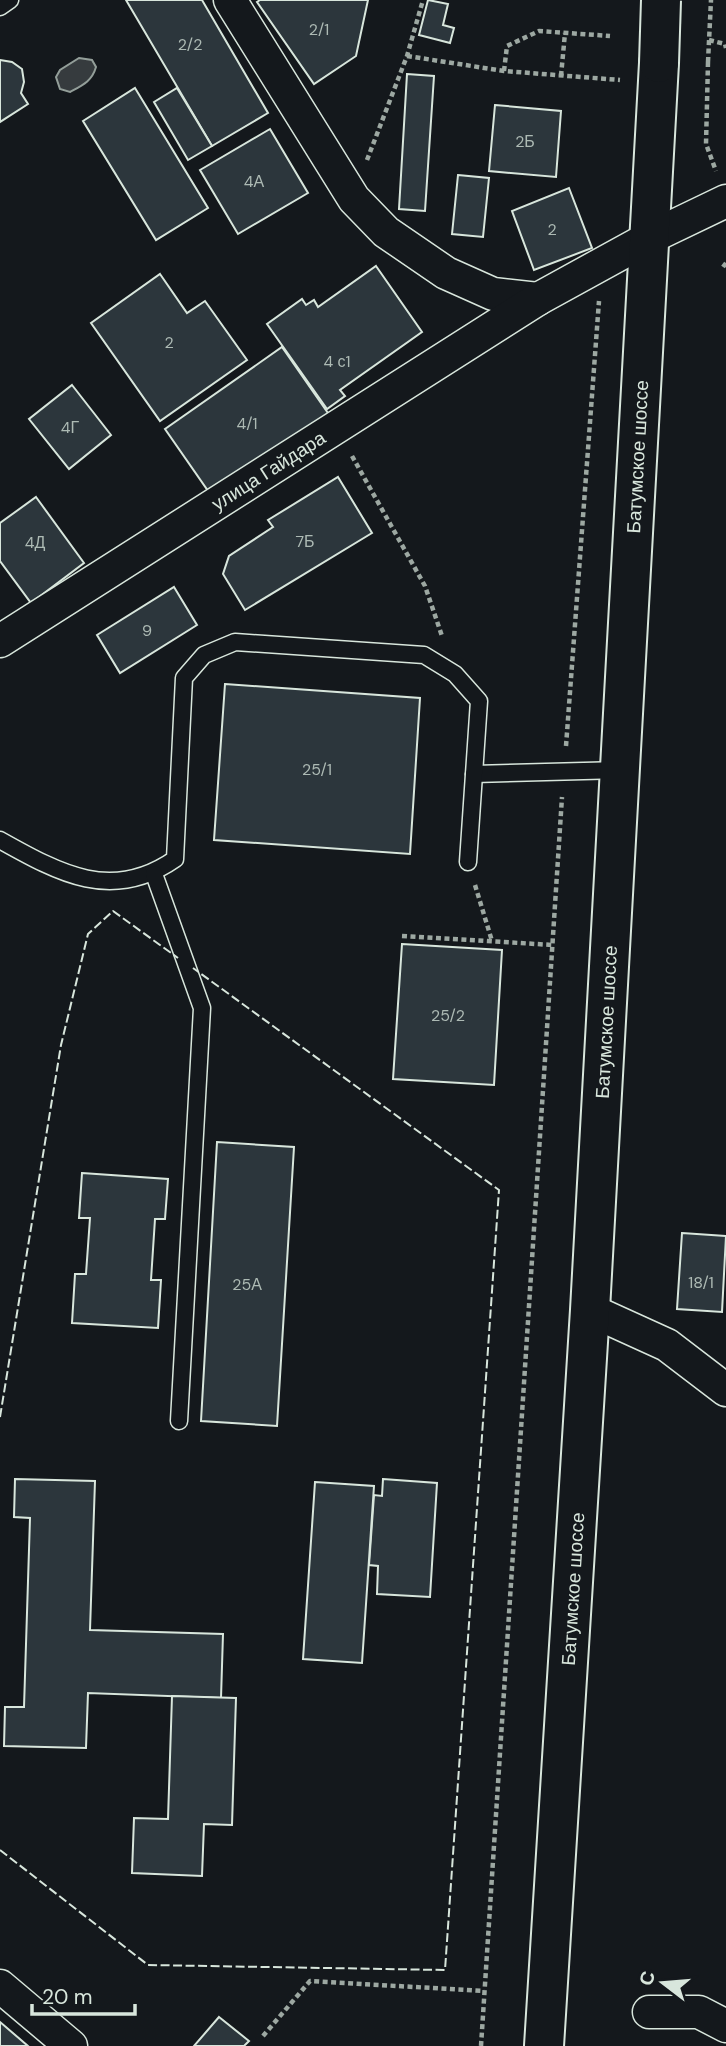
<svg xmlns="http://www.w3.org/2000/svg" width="726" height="2046" viewBox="0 0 726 2046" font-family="'DM Sans',sans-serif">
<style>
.water{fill:#363b3e;stroke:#939e99;stroke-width:2}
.building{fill:#2c363c;stroke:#d8e6dc;stroke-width:2}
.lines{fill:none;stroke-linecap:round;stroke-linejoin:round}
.lane-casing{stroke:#d8e6dc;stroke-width:19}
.street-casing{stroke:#d8e6dc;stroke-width:35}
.highway-casing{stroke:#d8e6dc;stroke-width:42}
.path{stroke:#9da8a2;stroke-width:4.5;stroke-dasharray:5 3.5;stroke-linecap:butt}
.lane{stroke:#14181c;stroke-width:16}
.street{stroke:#14181c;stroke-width:32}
.highway{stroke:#14181c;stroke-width:38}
.highway-bridge-casing{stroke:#d8e6dc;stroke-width:42;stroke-linecap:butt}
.path-bridge{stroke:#9da8a2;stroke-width:4.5;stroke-dasharray:5 3.5;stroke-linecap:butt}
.highway-bridge{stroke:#14181c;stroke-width:38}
.fence{stroke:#d8e6dc;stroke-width:2;stroke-dasharray:9 3.5;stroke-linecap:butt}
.labels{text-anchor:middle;stroke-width:5;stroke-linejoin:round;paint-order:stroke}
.number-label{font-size:16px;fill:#adbab4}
.street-label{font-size:19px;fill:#d8e6dc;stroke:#14181c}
</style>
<rect width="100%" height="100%" fill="#14181c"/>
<path class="water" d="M79,58L92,60L96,67C92,81 83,85 70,92L60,89L56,77L60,70Z"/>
<g class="building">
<path d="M126,0H202L268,113L212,146Z"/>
<path d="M260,0H368L356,56L314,84L257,2Z"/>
<path d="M428,0L448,4L443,25L454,28L450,43L419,35Z"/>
<path d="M0,60L12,62L22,69L24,82L21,93L28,104L0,122Z"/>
<path d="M407,74L434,76L425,211L399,209Z"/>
<path d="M135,88L208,208L156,240L83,121Z"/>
<path d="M177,88L212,146L188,160L154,102Z"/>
<path d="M495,105L561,111L556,177L489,171Z"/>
<path d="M270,129L308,193L238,234L200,170Z"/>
<path d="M458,175L489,178L483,237L452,234Z"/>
<path d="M569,188L592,248L534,270L512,211Z"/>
<path d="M376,266L422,332L340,390L345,396L327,409L267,324L302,299L306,305L314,300L318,307Z"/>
<path d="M160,274L187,313L205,301L247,360L160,421L91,323Z"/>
<path d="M282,347L330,416L213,498L165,429Z"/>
<path d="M72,385L111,435L69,469L29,419Z"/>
<path d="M338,477L372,533L245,610L223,574L229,556L273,527L268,520Z"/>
<path d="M36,497L84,563L31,603L0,561V523Z"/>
<path d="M174,587L197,625L120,673L97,635Z"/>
<path d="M225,684L420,698L410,854L214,840Z"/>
<path d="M402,944L502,950L494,1085L393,1079Z"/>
<path d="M217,1142L294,1147L277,1426L201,1421Z"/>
<path d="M82,1173L168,1179L165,1219H155L151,1280H161L158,1328L72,1323L75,1274H86L90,1218H79Z"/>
<path d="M682,1233L726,1236L722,1312L677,1309Z"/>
<path d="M15,1479L95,1481L90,1630L223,1634L221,1698L88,1693L86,1748L4,1746L5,1707H24L30,1518L14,1517Z"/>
<path d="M383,1479L437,1483L430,1597L377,1594L378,1566L369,1565L374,1495L382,1496Z"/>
<path d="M315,1482L374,1486L362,1663L303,1659Z"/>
<path d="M172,1696L236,1698L232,1825L204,1824L202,1876L132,1873L134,1818L168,1819Z"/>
<path d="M219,2017L249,2041L244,2046H194Z"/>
<path d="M0,2022L28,2046H0Z"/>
</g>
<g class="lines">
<g class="lane-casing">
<g id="lane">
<path d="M0,7L10,0"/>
<path d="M474,774L621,770"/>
<path d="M0,840C59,873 112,903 175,859L184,678L204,655L235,642L424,655L455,674L479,701L468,862"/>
<path d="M154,874L202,1008L179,1421"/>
</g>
</g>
<g class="street-casing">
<g id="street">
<path d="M230,0L354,199L386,232L446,273L493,294L538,299"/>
<path id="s1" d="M0,641L538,299L649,238L726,201"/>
<path d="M590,1310L667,1345L726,1390"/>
<path d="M0,1986L71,2046"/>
<path d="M649,2012H699L726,2026"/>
</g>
</g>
<g class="highway-casing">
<g id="highway">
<path id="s2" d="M544,2046L590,1310L659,63"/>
</g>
</g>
<g class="path">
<path d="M709,40L725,44L726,48"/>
<path d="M407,56L504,71L620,80"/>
<path d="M708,62L706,144L716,171"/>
<path d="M504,71L507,46L539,31L610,36"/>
<path d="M561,76L565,33"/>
<path d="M367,160L407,56L423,0"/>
<path d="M723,267L726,263"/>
<path d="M352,456L425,586L442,636"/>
<path d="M566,746L599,301"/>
<path d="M475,885L492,941"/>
<path d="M402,936L553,945"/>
<path d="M263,2036L310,1981L484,1991"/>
<path d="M481,2046L562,797"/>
</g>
<use href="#lane" class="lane"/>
<use href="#street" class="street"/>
<use href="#highway" class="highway"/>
<g class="highway-bridge-casing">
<path id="highway-bridge" d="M659,63L661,0"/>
</g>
<path class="path-bridge" d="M708,62L711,0"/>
<use href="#highway-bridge" class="highway-bridge"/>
<g class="fence">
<path d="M0,1417L61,1045L88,934L113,911L178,958"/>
<path d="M0,1850L148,1965L445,1970L499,1190L193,968"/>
</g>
</g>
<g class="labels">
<g class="number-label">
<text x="319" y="35">2/1</text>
<text x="190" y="50">2/2</text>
<text x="525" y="147">2Б</text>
<text x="254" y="187">4А</text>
<text x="552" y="235">2</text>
<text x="169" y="348">2</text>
<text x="337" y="367">4 с1</text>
<text x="247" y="429">4/1</text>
<text x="70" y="433">4Г</text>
<text x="305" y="547">7Б</text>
<text x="35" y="548">4Д</text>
<text x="147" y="636">9</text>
<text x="317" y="775">25/1</text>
<text x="448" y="1021">25/2</text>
<text x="701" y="1288">18/1</text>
<text x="247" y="1290">25А</text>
</g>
<g class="street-label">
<text dy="7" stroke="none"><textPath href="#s2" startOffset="1592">Батумское шоссе</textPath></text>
<text dy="7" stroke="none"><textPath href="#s1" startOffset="318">улица Гайдара</textPath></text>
<text dy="7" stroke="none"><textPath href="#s2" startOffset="1026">Батумское шоссе</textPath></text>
<text dy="7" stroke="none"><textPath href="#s2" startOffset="458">Батумское шоссе</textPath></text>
</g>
</g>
<g transform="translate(663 1983) rotate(286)" stroke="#14181c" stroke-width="5" paint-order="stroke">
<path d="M0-5L12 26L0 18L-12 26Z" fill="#d8e6dc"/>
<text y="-10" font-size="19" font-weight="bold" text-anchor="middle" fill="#d8e6dc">С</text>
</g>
<path d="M32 2004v10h103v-10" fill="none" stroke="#d8e6dc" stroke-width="3.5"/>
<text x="42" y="2004" font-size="21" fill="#d8e6dc" stroke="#14181c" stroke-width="5" paint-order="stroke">20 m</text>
</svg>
